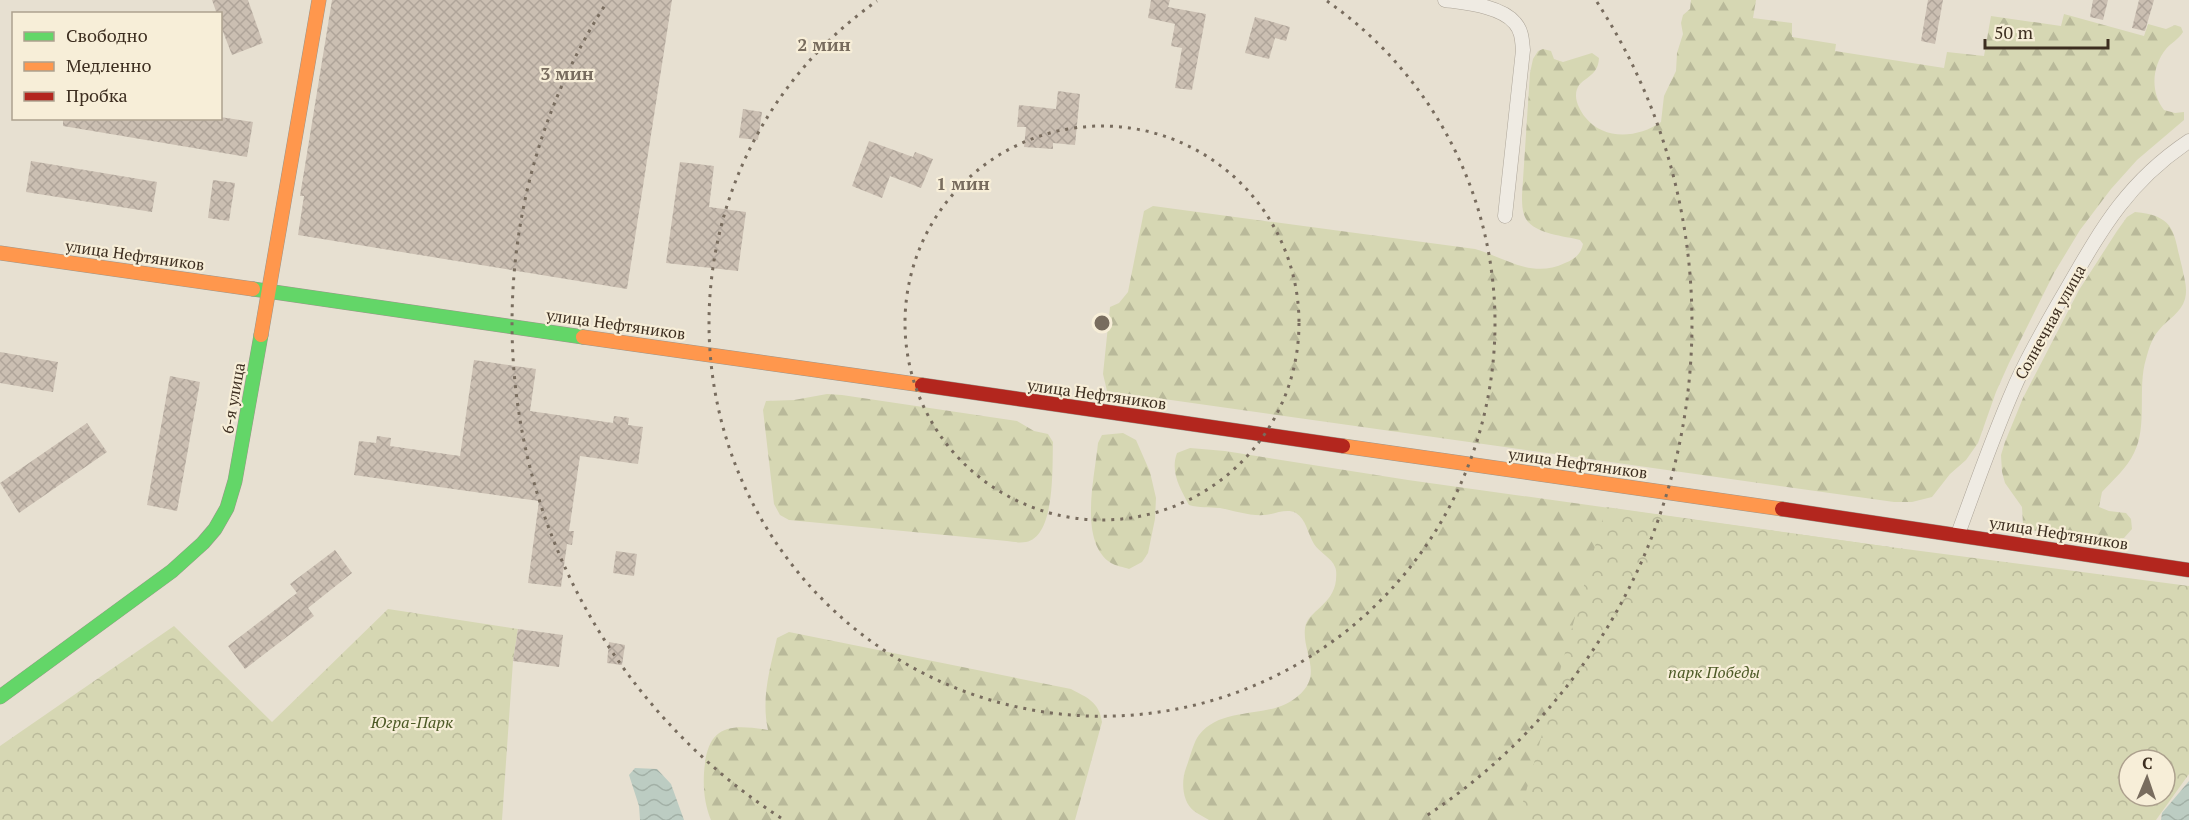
<svg xmlns="http://www.w3.org/2000/svg" width="2189" height="820" viewBox="0 0 2189 820" font-family="'PT Serif',serif">
<style>
.forest{fill:url(#forest-firs)}
.park{fill:url(#park-crowns);fill-rule:evenodd}
.water{fill:url(#water-waves)}
.building{fill:url(#building-cross-hatch)}
.lines{fill:none;stroke-linecap:round;stroke-linejoin:round}
.street-casing{stroke:#ada599;stroke-width:15}
.fast-casing{stroke:#9c958a;stroke-width:15}
.slow-casing{stroke:#9c958a;stroke-width:15}
.jam-casing{stroke:#9c958a;stroke-width:15}
.street{stroke:#efebe3;stroke-width:14}
.fast{stroke:#63d668;stroke-width:14}
.slow{stroke:#ff974d;stroke-width:14}
.jam{stroke:#b3261e;stroke-width:14}
.ring{fill:none;stroke:#786c5e;stroke-width:3;stroke-dasharray:3 6}
.labels{text-anchor:middle;stroke-width:4.5;stroke-linejoin:round;paint-order:stroke}
.street-label{font-size:16px;fill:#3d2e20;stroke:#f7eed8}
.park-label{font-size:16px;font-style:italic;fill:#4d5a26;stroke:#f7eed8}
.centre{fill:#786c5e;stroke:#f7eed8;stroke-width:3}
.ring-label{font-size:18px;text-anchor:middle;font-weight:bold;fill:#786c5e;stroke:#f7eed8;stroke-width:4.5;stroke-linejoin:round;paint-order:stroke}
</style>
<defs>
<pattern id="forest-firs" width="22" height="20" patternUnits="userSpaceOnUse" patternTransform="scale(1.5)"><rect width="22" height="20" fill="#d6d7b3"/><path d="M5 1l3.5 6h-7zM16 11l3.5 6h-7z" fill="#b9b99a"/></pattern>
<pattern id="park-crowns" width="20" height="18" patternUnits="userSpaceOnUse" patternTransform="scale(1.5)"><rect width="20" height="18" fill="#d6d7b3"/><path d="M2 6a3 3 0 1 1 6 0M12 15a3 3 0 1 1 6 0" fill="none" stroke="#b9b99a"/></pattern>
<pattern id="water-waves" width="16" height="10" patternUnits="userSpaceOnUse" patternTransform="scale(1.5)"><rect width="16" height="10" fill="#bcccc2"/><path d="M0 5q4-4 8 0t8 0" fill="none" stroke="#a2b0a6"/></pattern>
<pattern id="building-cross-hatch" width="8" height="8" patternUnits="userSpaceOnUse" patternTransform="scale(1.5)"><rect width="8" height="8" fill="#cbbfb2"/><path d="M0 0l8 8M0 8l8-8" fill="none" stroke="#afa499"/></pattern>
</defs>
<rect width="100%" height="100%" fill="#e7e0d1"/>
<g class="forest">
<path d="M1691,0H1756L1753,18L1792,23V37L1836,44L1835,51L1944,68L1947,52L1984,56L1991,16L2061,26L2064,14L2144,36L2148,24L2166,29L2175,25L2181,27L2183,32C2178,40 2172,42 2166,49C2152,66 2150,92 2164,110L2175,113L2184,112V120L2137,160L2111,189L2080,230L2054,273L2009,363L1996,392L1978,443L1966,460L1950,474L1932,497L1912,502H1894L1107,391L1103,374L1110,307L1119,303L1128,292L1144,211L1153,206L1475,249C1506,258 1532,279 1565,263C1575,259 1581,254 1583,244L1580,240C1565,236 1535,234 1526,219C1522,212 1522,203 1522,195L1530,73L1533,59L1538,51L1543,49L1551,51L1554,59L1563,62L1592,53L1599,58C1598,81 1576,76 1576,96C1576,103 1581,112 1585,117C1604,141 1638,138 1661,122L1664,96L1676,71L1677,53L1683,34L1681,23L1683,15L1690,9Z"/>
<path d="M2135,212C2177,216 2173,233 2182,267C2184,278 2188,288 2185,299C2181,313 2168,319 2159,330C2152,338 2149,348 2146,359C2137,388 2148,426 2134,453C2127,468 2113,480 2102,492L2099,507L2109,511L2126,513L2131,519L2132,529L2124,538L2105,541L2031,530L2023,524L2022,507L2005,483L2002,472L2001,455L2005,442L2023,398L2079,290L2117,231L2127,217Z"/>
<path d="M827,394L842,395L1017,421L1034,431L1048,434L1053,442C1052,466 1056,536 1026,542C1020,543 1013,542 1007,541L789,520L780,515L774,504L763,410L766,401L794,400Z"/>
<path d="M1123,433L1136,440L1150,472L1156,498L1155,519L1148,553L1142,562L1129,569C1124,567 1116,566 1111,563C1078,542 1095,476 1098,443L1102,435Z"/>
<path d="M1190,448L1225,451L1408,480L1890,547L1817,820H1209C1204,817 1198,814 1194,811C1182,802 1181,781 1186,768C1190,758 1193,743 1199,735C1224,704 1270,721 1298,696C1324,674 1302,653 1305,628C1308,610 1333,606 1336,580C1336,577 1337,571 1335,567C1332,558 1319,552 1314,544C1308,534 1306,519 1296,513C1287,508 1275,514 1265,515C1249,516 1235,511 1220,508C1209,507 1199,508 1189,505C1180,488 1170,472 1177,453Z"/>
<path d="M789,632L1071,689C1088,698 1099,702 1102,722L1075,820H711C705,805 703,790 704,773C707,727 726,723 768,730C761,698 770,669 777,638Z"/>
</g>
<g class="park">
<path d="M1606,507L1890,547L2189,586V774L2156,820H1518ZM2129,760H2165V796H2129Z"/>
<path d="M388,609L518,629L513,661L502,820H0V746L174,626L272,722Z"/>
</g>
<g class="water">
<path d="M635,768L657,769L671,784L684,820H640L639,806L629,775Z"/>
<path d="M2189,781V820H2161L2162,813Z"/>
</g>
<g class="building">
<path d="M212,0H248L263,43L232,55L220,24V14H217Z"/>
<path d="M332,0H672L627,289L298,235L304,196H300Z"/>
<path d="M1151,0H1170L1168,7L1206,14L1192,90L1175,88L1182,48L1171,46L1175,24L1148,18Z"/>
<path d="M1928,0H1943L1935,44L1921,41Z"/>
<path d="M2093,0H2108L2103,20L2090,17Z"/>
<path d="M2139,0H2154L2145,31L2132,28Z"/>
<path d="M1255,17L1290,27L1286,41L1275,38L1269,59L1245,53Z"/>
<path d="M1058,91L1080,94L1075,145L1053,143V149L1024,147L1026,127H1017L1019,105L1056,109Z"/>
<path d="M743,109L762,112L758,140L739,138Z"/>
<path d="M220,117L253,122L247,157L63,126V118H220Z"/>
<path d="M869,141L913,157L915,152L933,159L921,188L890,176L882,198L852,186Z"/>
<path d="M31,161L157,182L152,212L26,192Z"/>
<path d="M680,162L714,166L709,207L746,212L738,271L666,263Z"/>
<path d="M213,180L235,183L229,221L208,218Z"/>
<path d="M0,352L58,362L53,392L0,383Z"/>
<path d="M474,360L536,369L530,411L613,423L614,416L629,418L628,425L643,427L638,464L580,456L569,531H574L572,545L567,544L561,587L528,583L539,501L354,475L359,441L376,443L377,436L391,438L390,446L460,456Z"/>
<path d="M170,376L200,382L177,511L147,505Z"/>
<path d="M87,423L107,452L19,513L0,483Z"/>
<path d="M335,550L352,573L308,608L314,616L245,669L228,646L297,593L290,584Z"/>
<path d="M616,551L637,554L634,576L613,573Z"/>
<path d="M518,629L563,635L559,667L513,661Z"/>
<path d="M609,642L625,645L622,665L607,663Z"/>
</g>
<g class="lines">
<g class="street-casing">
<g id="street">
<path d="M1445,0C1466,3 1501,6 1515,23C1522,31 1522,40 1523,50L1505,216"/>
<path d="M1958,534C1976,485 1993,436 2014,388C2029,353 2049,320 2068,287C2103,226 2129,181 2189,141"/>
</g>
</g>
<g class="fast-casing">
<g id="fast">
<path d="M253,289L583,337"/>
<path d="M0,697L172,571L203,543L215,529L227,508L235,481L261,335"/>
</g>
</g>
<g class="slow-casing">
<g id="slow">
<path d="M0,253L253,289"/>
<path d="M261,335L319,0"/>
<path d="M583,337L922,385"/>
<path d="M1343,446L1782,509"/>
</g>
</g>
<g class="jam-casing">
<g id="jam">
<path d="M922,385L1343,446"/>
<path d="M1782,509L2189,570"/>
</g>
</g>
<use href="#street" class="street"/>
<use href="#fast" class="fast"/>
<use href="#slow" class="slow"/>
<use href="#jam" class="jam"/>
</g>
<g class="ring">
<circle cx="1102" cy="323" r="197"/>
<path d="M1327 1A393 393 0 1 1 877 1"/>
<path d="M781 818A590 590 0 0 1 607 2M1597 2A590 590 0 0 1 1423 818"/>
</g>
<g class="labels">
<g class="street-label">
<text transform="translate(135 255) rotate(8)" y="6">улица Нефтяников</text>
<text transform="translate(2050 322) rotate(-61)" y="6">Солнечная улица</text>
<text transform="translate(616 324) rotate(8)" y="6">улица Нефтяников</text>
<text transform="translate(1097 394) rotate(8)" y="6">улица Нефтяников</text>
<text transform="translate(233 398) rotate(-80)" y="6">6-я улица</text>
<text transform="translate(1578 463) rotate(8)" y="6">улица Нефтяников</text>
<text transform="translate(2059 533) rotate(9)" y="6">улица Нефтяников</text>
</g>
<g class="park-label">
<text x="1714" y="678">парк Победы</text>
<text x="412" y="728">Югра-Парк</text>
</g>
</g>
<circle cx="1102" cy="323" r="9" class="centre"/>
<g class="ring-label">
<text x="824" y="51">2 мин</text>
<text x="567" y="80">3 мин</text>
<text x="963" y="190">1 мин</text>
</g>
<rect x="12" y="12" width="210" height="108" fill="#f7eed8" stroke="#ada18e" stroke-width="1.5"/>
<rect x="24" y="32" width="30" height="9" fill="#63d668" stroke="#ada18e" stroke-width="1.5"/>
<text x="66" y="42" font-size="18" fill="#3d2e20">Свободно</text>
<rect x="24" y="62" width="30" height="9" fill="#ff974d" stroke="#ada18e" stroke-width="1.5"/>
<text x="66" y="72" font-size="18" fill="#3d2e20">Медленно</text>
<rect x="24" y="92" width="30" height="9" fill="#b3261e" stroke="#ada18e" stroke-width="1.5"/>
<text x="66" y="102" font-size="18" fill="#3d2e20">Пробка</text>
<g transform="translate(2147 778) rotate(2)"><circle r="28" fill="#f7eed8" stroke="#ada18e" stroke-width="1.5"/>
<path d="M0-4.5L10 22L0 15L-10 22Z" fill="#786c5e"/>
<text y="-9" font-size="16" font-weight="bold" text-anchor="middle" fill="#3d2e20">С</text>
</g>
<path d="M1985 39v9h123v-9" fill="none" stroke="#3d2e20" stroke-width="3"/>
<text x="1994" y="39" font-size="18" fill="#3d2e20" stroke="#f7eed8" stroke-width="4.5" paint-order="stroke">50 m</text>
</svg>
